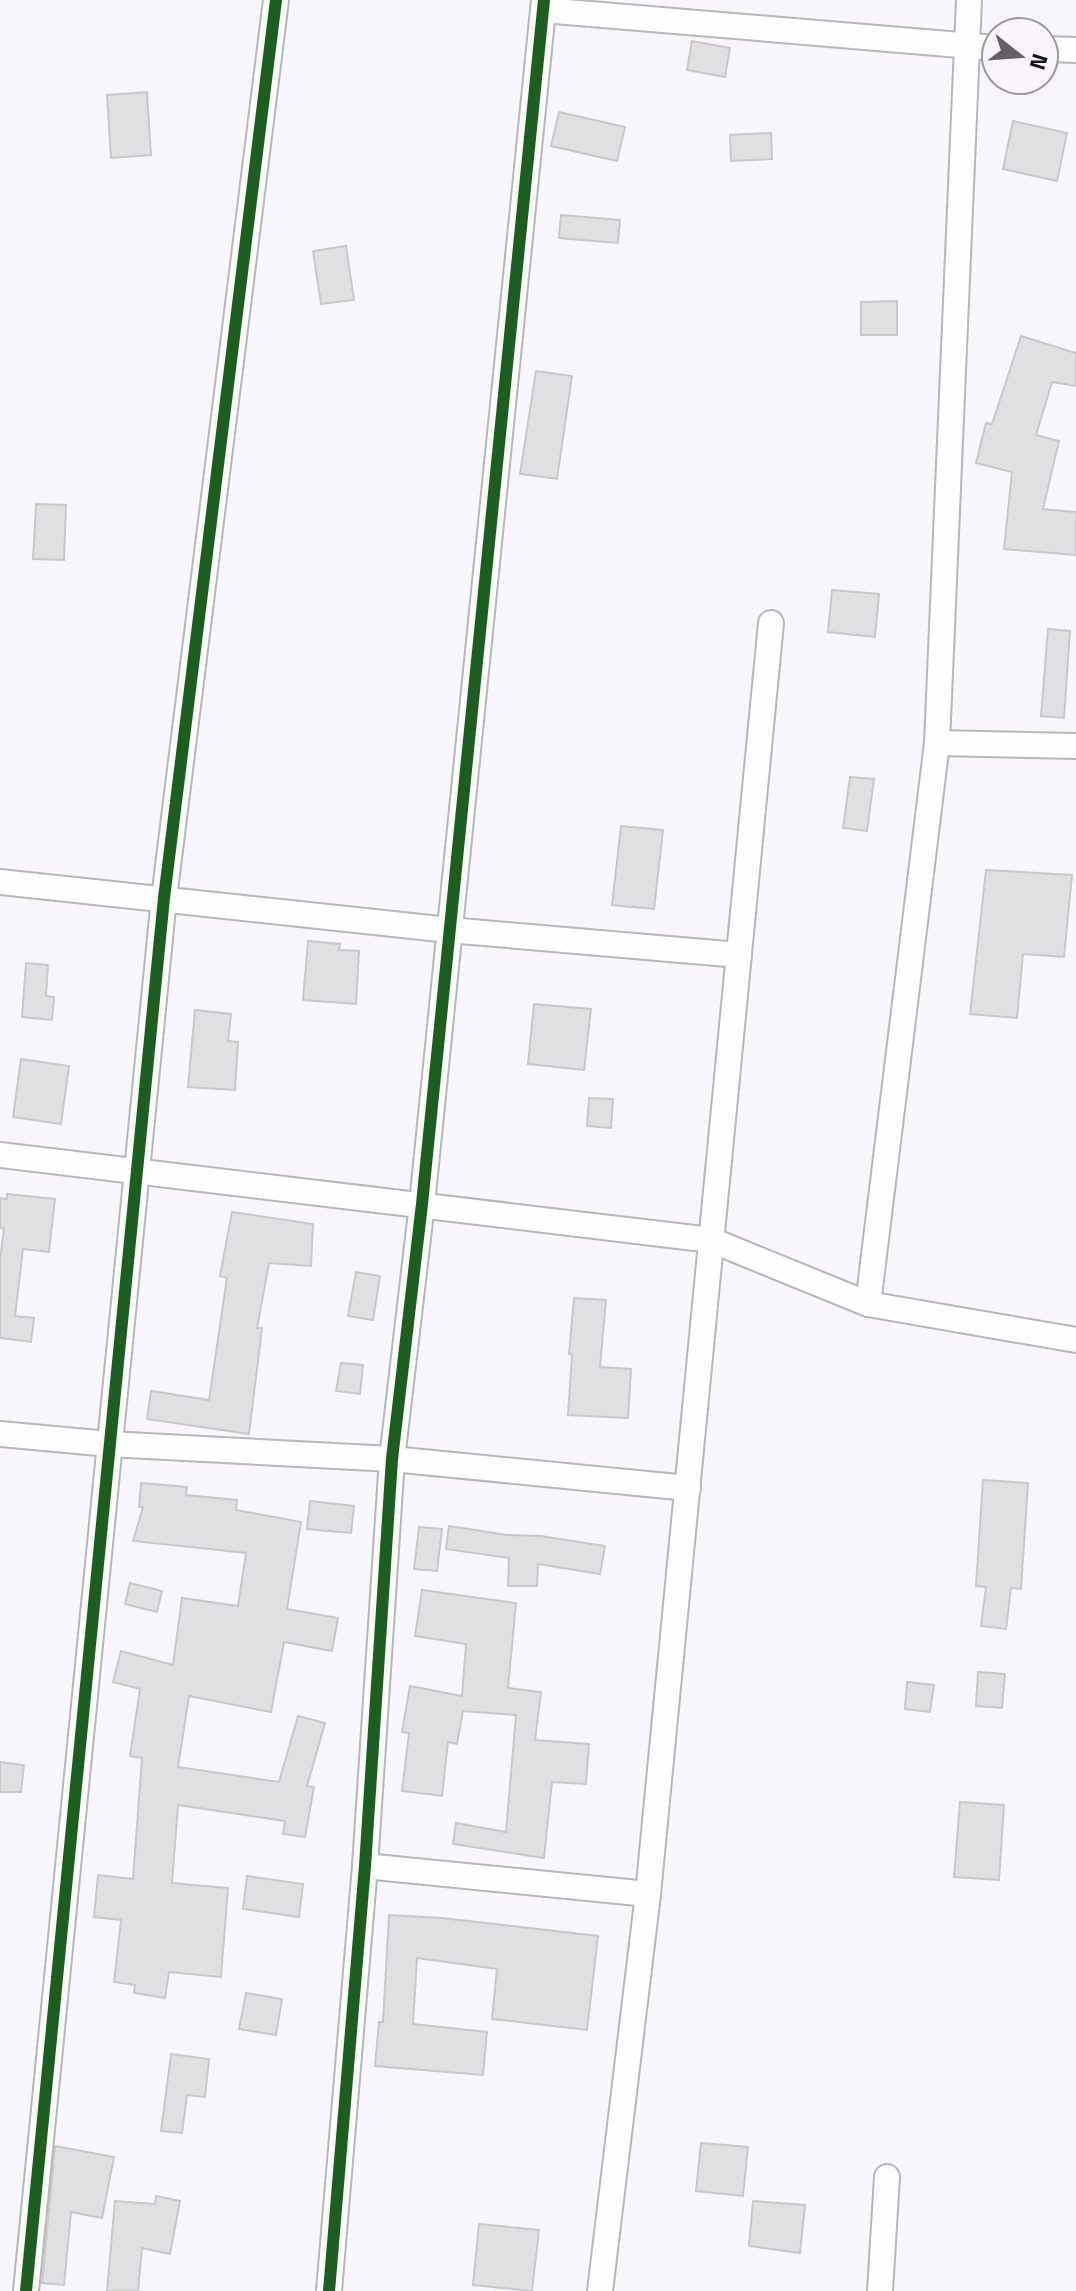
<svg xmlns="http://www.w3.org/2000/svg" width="1076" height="2291" viewBox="0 0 1076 2291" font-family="'Titillium Web',sans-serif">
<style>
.building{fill:#e1dfe2;stroke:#c9c7ca;stroke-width:2}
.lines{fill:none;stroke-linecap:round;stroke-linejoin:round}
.street-casing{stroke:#b7b6b8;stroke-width:28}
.street{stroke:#fefefe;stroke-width:24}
.cycleway-casing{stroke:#f9f5fb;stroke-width:17}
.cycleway{stroke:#1b5e20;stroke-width:12}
</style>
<rect width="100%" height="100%" fill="#f8f6fa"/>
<g class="building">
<path d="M692,41L730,48L725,77L687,70Z"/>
<path d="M147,92L151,155L111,158L107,95Z"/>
<path d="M559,112L625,127L617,161L551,146Z"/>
<path d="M1013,121L1067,133L1057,181L1003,169Z"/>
<path d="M771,133L772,159L731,161L730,135Z"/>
<path d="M561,215L620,220L618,243L559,238Z"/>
<path d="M346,246L354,300L321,304L313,251Z"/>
<path d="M897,301V335H861V302Z"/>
<path d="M1021,336L1076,353V386L1052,382L1036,435L1059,441L1043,509L1076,512V555L1004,549L1012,472L976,463L986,423L992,424Z"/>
<path d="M536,371L572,376L557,479L520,474Z"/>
<path d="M36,504L66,505L64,560L33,559Z"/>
<path d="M832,590L879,594L875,637L828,632Z"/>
<path d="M1048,629L1070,631L1064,718L1041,716Z"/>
<path d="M850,777L874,779L867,831L843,828Z"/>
<path d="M621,826L663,830L654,909L612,905Z"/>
<path d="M986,870L1072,875L1064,957L1023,954L1017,1018L970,1014Z"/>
<path d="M308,941L340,944L339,950L359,951L356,1004L303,1000Z"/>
<path d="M26,963L48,965L46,996L54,997L52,1020L22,1017Z"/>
<path d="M534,1004L591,1009L584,1070L528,1064Z"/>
<path d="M195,1010L231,1014L228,1041L238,1042L235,1090L188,1087Z"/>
<path d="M21,1059L69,1066L61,1124L13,1117Z"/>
<path d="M589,1098L613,1099L611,1128L587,1126Z"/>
<path d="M7,1194L55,1199L49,1252L23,1249L15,1316L34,1318L31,1342L0,1338V1261L4,1228H0V1198L7,1199Z"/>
<path d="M232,1212L313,1224L311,1266L269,1263L257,1328H262L249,1434L147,1419L151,1391L209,1400L227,1278L220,1276Z"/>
<path d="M356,1272L380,1276L373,1320L348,1316Z"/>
<path d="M574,1298L606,1300L600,1367L631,1369L628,1418L568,1415L572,1354H569Z"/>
<path d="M341,1363L363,1365L360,1394L336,1391Z"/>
<path d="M983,1480L1028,1483L1021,1589L1011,1588L1006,1629L981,1626L986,1587L976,1586Z"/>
<path d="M141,1483L187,1487L186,1495L237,1500L236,1510L301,1522L287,1609L338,1618L332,1651L284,1642L271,1712L189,1696L178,1767L279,1782L298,1716L325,1723L307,1786L314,1787L305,1837L283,1834L285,1821L178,1805L172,1883L228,1888L221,1977L169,1972L165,1998L134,1993L135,1985L114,1982L121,1920L94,1917L98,1875L133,1879L142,1758L130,1756L140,1689L113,1682L121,1651L173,1665L182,1598L238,1606L246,1553L133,1541L143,1507H139Z"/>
<path d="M310,1501L354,1506L351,1533L307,1529Z"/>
<path d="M449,1526L507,1535L541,1536L605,1546L600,1574L538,1564L537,1586H508L509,1558L446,1549Z"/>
<path d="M419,1527L442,1529L437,1571L414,1569Z"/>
<path d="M130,1583L162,1591L157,1612L125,1604Z"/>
<path d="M422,1590L516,1603L508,1688L541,1692L535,1740L589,1744L586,1784L552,1782L544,1858L453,1844L456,1823L506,1832L516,1715L463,1711L457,1744L448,1742L442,1796L402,1791L409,1733L402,1732L410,1686L462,1696L466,1644L415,1636Z"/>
<path d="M978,1672L1005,1674L1002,1708L976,1706Z"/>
<path d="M907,1682L934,1685L930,1712L905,1709Z"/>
<path d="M0,1762L24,1765L21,1792H0Z"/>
<path d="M960,1802L1004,1805L999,1880L954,1877Z"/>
<path d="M247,1876L303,1884L299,1917L243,1909Z"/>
<path d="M389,1915L442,1918L598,1936L587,2030L492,2019L497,1969L417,1958L413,2024L487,2032L483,2075L375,2066L379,2022H383Z"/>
<path d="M246,1993L282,1999L276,2035L239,2029Z"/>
<path d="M171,2054L209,2059L205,2097L187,2095L182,2133L161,2131Z"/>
<path d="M701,2143L748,2147L743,2196L696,2191Z"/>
<path d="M55,2146L114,2157L102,2218L71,2212L64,2285L42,2283Z"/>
<path d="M156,2196L180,2201L170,2254L142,2248L138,2291H107L115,2201L155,2204Z"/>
<path d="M753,2201L805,2205L800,2253L749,2246Z"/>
<path d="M479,2224L539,2230L532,2291L473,2285Z"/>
</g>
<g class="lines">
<g class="street-casing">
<g id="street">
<path d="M543,10L996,48"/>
<path d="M1044,49L1076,50"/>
<path d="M937,743L1076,746"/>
<path d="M0,882L449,930L739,955"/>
<path d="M0,1155L711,1240L868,1304L1076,1340"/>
<path d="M868,1304L937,743L969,0"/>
<path d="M0,1434L109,1444L392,1459L688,1488"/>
<path d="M365,1866L648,1894"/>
<path d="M26,2291L164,898L276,0"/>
<path d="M329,2291L365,1866L392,1459L422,1204L544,0"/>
<path d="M600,2291L648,1894L771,623"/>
<path d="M880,2291L887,2177"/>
</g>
</g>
<use href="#street" class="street"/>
<g class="cycleway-casing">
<g id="cycleway">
<path d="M26,2291L164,898L276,0"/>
<path d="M329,2291L365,1866L392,1459L422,1204L544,0"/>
</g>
</g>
<use href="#cycleway" class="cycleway"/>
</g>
<g transform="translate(1020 56) rotate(107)"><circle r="38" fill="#f9f5fb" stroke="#9c999d" stroke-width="2"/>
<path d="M0-6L14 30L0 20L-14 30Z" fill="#626063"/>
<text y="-12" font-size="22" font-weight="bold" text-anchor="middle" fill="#111011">N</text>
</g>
</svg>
